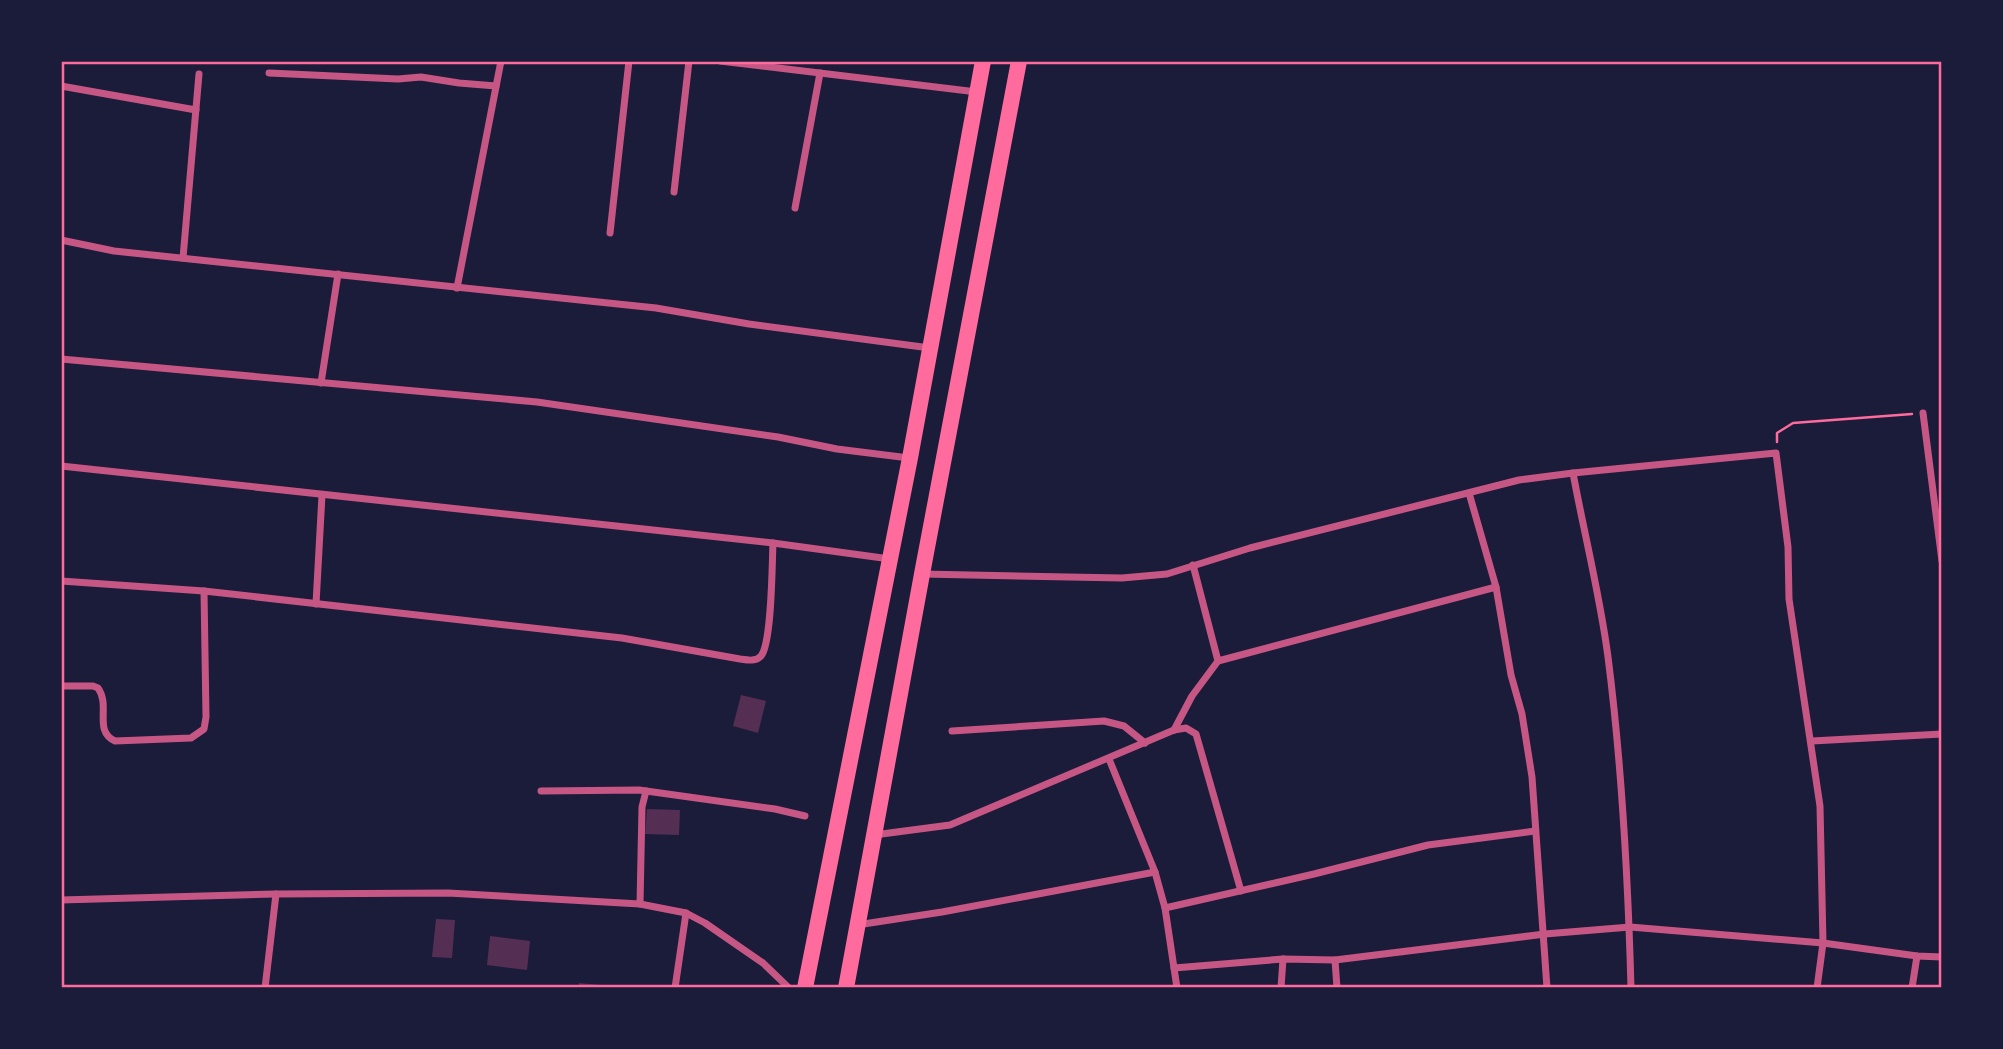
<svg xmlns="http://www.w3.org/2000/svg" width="2003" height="1049" viewBox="0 0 2003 1049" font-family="Jost,sans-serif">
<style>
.building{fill:#542f53}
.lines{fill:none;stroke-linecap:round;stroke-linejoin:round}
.path{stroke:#ff6b9d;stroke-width:2.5}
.minor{stroke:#c65784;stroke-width:7}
.trunk{stroke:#ff6b9d;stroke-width:16}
.neatline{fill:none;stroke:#ff6b9d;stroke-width:2.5}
</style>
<rect width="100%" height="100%" fill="#1b1b3a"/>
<g class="building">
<path d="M741,695L766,701L758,733L733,726Z"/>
<path d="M647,809L680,810L679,835L645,834Z"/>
<path d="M436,919L455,920L452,958L432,957Z"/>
<path d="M490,936L530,941L527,970L487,965Z"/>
<path d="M579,983L601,985V988H579Z"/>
</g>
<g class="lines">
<path class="path" d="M1777,442V433L1793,423L1912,414"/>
<g class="minor">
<path d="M720,61L977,92"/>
<path d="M269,73L398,79L421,77L459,83L496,86"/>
<path d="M61,86L196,110"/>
<path d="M674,192L689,61"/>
<path d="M795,208L820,73"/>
<path d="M610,233L629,61"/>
<path d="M61,240L114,251L656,308L749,324L930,348"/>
<path d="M183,258L199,74"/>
<path d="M457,288L501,61"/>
<path d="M61,359L537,402L778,437L837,449L909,458"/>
<path d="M321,383L338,274"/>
<path d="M1923,413L1942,561"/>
<path d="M61,466L773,543L890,559"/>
<path d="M1573,473C1584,533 1600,595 1608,657C1622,766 1628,878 1631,988"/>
<path d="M1469,493L1496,587L1511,675L1522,714L1532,777L1547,988"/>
<path d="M1193,565L1218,661"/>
<path d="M922,574L1122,578L1167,574L1250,548L1519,480L1573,473L1776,453L1788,547L1789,599L1820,806L1823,943L1817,988"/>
<path d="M61,581L204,591L622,638L740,659C747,660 756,662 761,656C772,643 772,563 773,543"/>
<path d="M316,604L322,495"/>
<path d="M61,686H93L98,688C111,706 93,731 115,741L191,738L204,729L206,717L204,591"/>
<path d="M1174,730L1192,696L1218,661L1496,587"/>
<path d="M952,731L1104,721L1124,726L1145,743"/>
<path d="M1812,741L1942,734"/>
<path d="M1109,759L1155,872L1165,908L1177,988"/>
<path d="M541,791L639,790L775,809L805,816"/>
<path d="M874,835L950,825L1174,730L1186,728L1196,734L1241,891"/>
<path d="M61,900L276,894L448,893L640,904L686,913L705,923L763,963L789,988"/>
<path d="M640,904L642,807L646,791"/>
<path d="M1165,908L1314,874L1428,845L1535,831"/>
<path d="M857,925L942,912L1155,872"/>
<path d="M1335,960L1337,988"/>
<path d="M1174,968L1283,959L1335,960L1545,934L1630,927L1823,943L1917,956L1942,957"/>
<path d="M265,988L276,894"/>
<path d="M675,988L686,913"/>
<path d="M1281,988L1283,959"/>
<path d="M1912,988L1917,956"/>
</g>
<g class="trunk">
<path d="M805,988L910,458L983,61"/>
<path d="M846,988L922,574L1019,61"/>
</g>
</g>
<rect width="2003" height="1049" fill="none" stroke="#1b1b3a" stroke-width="126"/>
<rect x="63" y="63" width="1877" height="923" class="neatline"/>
</svg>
